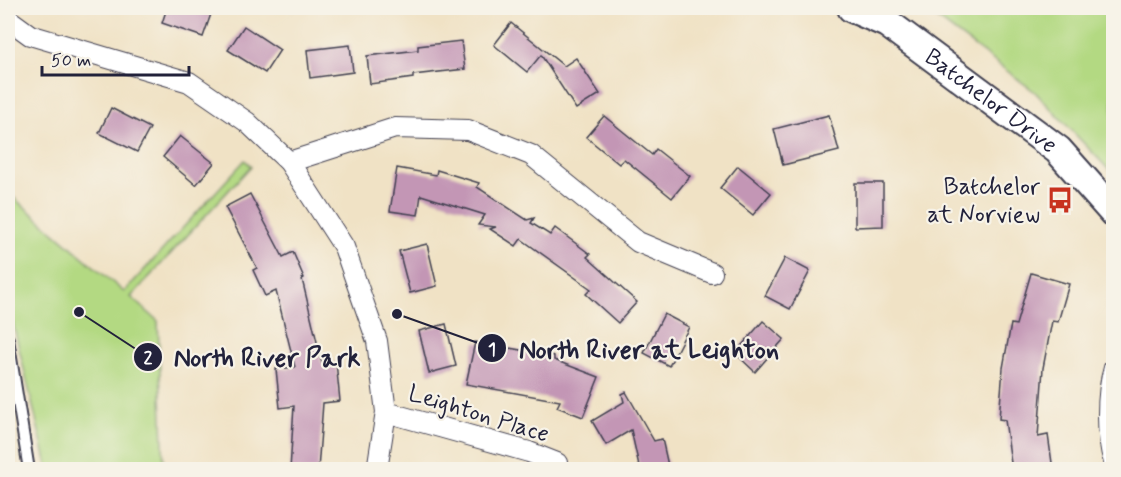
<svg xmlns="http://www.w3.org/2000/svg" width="1121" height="477" viewBox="0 0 1121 477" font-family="Mynerve,sans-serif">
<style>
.green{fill:#b3d982;stroke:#6a7e5e;stroke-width:1.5}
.building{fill:#c396b5}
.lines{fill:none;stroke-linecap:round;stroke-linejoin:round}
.lane-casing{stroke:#413f50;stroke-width:14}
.street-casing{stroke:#413f50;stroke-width:22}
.secondary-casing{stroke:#413f50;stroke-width:32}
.lane{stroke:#fff;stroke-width:10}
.street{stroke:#fff;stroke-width:20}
.secondary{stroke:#fff;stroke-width:28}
.labels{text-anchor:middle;stroke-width:4.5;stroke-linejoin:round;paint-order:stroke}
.street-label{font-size:24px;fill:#22223b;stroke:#f7f3e8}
.poi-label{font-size:24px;fill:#22223b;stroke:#f7f3e8;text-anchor:end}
.leader{fill:none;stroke:#22223b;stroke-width:2}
.callout-dot{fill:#22223b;stroke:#f7f3e8;stroke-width:2}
.mark-label{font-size:18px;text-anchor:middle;font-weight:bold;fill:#fff}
.callout-label{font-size:26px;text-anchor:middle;font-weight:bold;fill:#22223b;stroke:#f7f3e8;stroke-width:4.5;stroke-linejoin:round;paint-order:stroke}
</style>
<rect width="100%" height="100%" fill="#f7f3e8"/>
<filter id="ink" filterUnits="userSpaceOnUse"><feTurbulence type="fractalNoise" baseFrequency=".0167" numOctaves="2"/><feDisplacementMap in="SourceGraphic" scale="12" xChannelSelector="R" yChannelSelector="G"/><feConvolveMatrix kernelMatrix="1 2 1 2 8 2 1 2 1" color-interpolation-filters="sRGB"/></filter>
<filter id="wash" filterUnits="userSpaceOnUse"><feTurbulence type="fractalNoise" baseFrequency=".008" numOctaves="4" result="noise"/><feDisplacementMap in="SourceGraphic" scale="24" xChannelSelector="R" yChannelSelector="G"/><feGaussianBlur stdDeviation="1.35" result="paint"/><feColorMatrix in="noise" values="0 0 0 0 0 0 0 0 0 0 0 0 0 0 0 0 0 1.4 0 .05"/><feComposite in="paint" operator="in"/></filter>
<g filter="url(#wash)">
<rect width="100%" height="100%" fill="#f0e2c5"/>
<g class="green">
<path d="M919,8H1113V174L1035,92L927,11Z"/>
<path d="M245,160L251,166L131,297L158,321L164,469H48L8,303V193L124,292Z"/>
</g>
<g id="blocks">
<g class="building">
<path d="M167,8H202L212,11L203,37L162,23Z"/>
<path d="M511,23L564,66L576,58L600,94L576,109L541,55L527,72L494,45Z"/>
<path d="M244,26L280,50L265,73L228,50Z"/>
<path d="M461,41L465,69L413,75V78L370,84L367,56L418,50V46Z"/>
<path d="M350,45L353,72L310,78L307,50Z"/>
<path d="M111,108L150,128L137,152L99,133Z"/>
<path d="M829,115L839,151L783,165L774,129Z"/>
<path d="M604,116L652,155L656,149L690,176L672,198L624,159L619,164L586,137Z"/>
<path d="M180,136L214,163L196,185L163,157Z"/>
<path d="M738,166L771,193L753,215L720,188Z"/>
<path d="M397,168L436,175L437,170L479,183L477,187L527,220L534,218L531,223L550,235L555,228L590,254L587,257L637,302L618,323L586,294L591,289L521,239L516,246L490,229L496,227L478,225L485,215L421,195L418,215L390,211Z"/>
<path d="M855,183H883V226L855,227Z"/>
<path d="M250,194L283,257L293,252L304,278L302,279L322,363L336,362L340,401L323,403L318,470H290L294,406L280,408L276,369L295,367L276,291L265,296L253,270L257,268L225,207Z"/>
<path d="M427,244L437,286L410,293L399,251Z"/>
<path d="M785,258L810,271L790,309L765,296Z"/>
<path d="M1031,273L1069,284L1058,322L1052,321L1043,368L1038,437L1048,435L1053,470H1012L1005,420L999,419L1003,368L1011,324L1016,325Z"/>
<path d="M664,314L689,327L669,366L644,353Z"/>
<path d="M763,321L784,339L755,372L735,353Z"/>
<path d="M446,324L456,366L429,373L419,331Z"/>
<path d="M475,342L554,356V360L599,377L583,417L557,407L560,401L466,384Z"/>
<path d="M626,392L654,441L662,439L669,470H640L631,430L606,445L592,421L624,402L622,394Z"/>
</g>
</g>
</g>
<g filter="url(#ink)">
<use href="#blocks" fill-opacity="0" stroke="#413f50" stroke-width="1.5"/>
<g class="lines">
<g class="lane-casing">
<path id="lane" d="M8,339L29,470"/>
</g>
<g class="street-casing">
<g id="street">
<path d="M8,19L30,35L189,82L247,122L289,162L344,247L377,341L386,412L377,470"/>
<path d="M289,162L395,128L468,130L531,155L638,242L712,273"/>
<path d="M1114,368C1106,394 1106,436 1114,462"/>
<path d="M386,412L529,452L557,463"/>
</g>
</g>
<g class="secondary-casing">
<g id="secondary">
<path id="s1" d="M852,8L887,23L1058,150L1114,213"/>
</g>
</g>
<use href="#lane" class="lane"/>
<use href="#street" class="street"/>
<use href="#secondary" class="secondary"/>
</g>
</g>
<defs>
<g id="bus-bare" transform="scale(2.07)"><path d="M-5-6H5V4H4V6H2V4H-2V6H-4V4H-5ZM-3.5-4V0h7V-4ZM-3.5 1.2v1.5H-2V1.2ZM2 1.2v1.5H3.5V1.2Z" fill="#c8321e" stroke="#f7f3e8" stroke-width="2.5" paint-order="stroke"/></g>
</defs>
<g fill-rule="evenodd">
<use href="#bus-bare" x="1060" y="200"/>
</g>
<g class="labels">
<g class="street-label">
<text dy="8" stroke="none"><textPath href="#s1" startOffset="168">Batchelor Drive</textPath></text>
<text transform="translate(479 413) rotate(17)" y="8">Leighton Place</text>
</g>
<g class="poi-label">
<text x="1040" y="194">Batchelor<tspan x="1040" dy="28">at Norview</tspan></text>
</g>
</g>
<path class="leader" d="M397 314L492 348M79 312L148 357"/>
<g class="callout-dot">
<circle cx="397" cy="314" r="6"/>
<circle cx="79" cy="312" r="6"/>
<circle cx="492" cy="348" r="15"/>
<circle cx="148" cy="357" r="15"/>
</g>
<g class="mark-label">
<text x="492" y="355">1</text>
<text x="148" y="363">2</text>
</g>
<g class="callout-label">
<text x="649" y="358">North River at Leighton</text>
<text x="267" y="366">North River Park</text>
</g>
<rect width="1121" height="477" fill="none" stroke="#f7f3e8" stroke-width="30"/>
<path d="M42 66v9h147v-9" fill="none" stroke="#22223b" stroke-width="3"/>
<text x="51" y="66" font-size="18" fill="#22223b" stroke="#f7f3e8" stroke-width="4.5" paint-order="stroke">50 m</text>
</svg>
